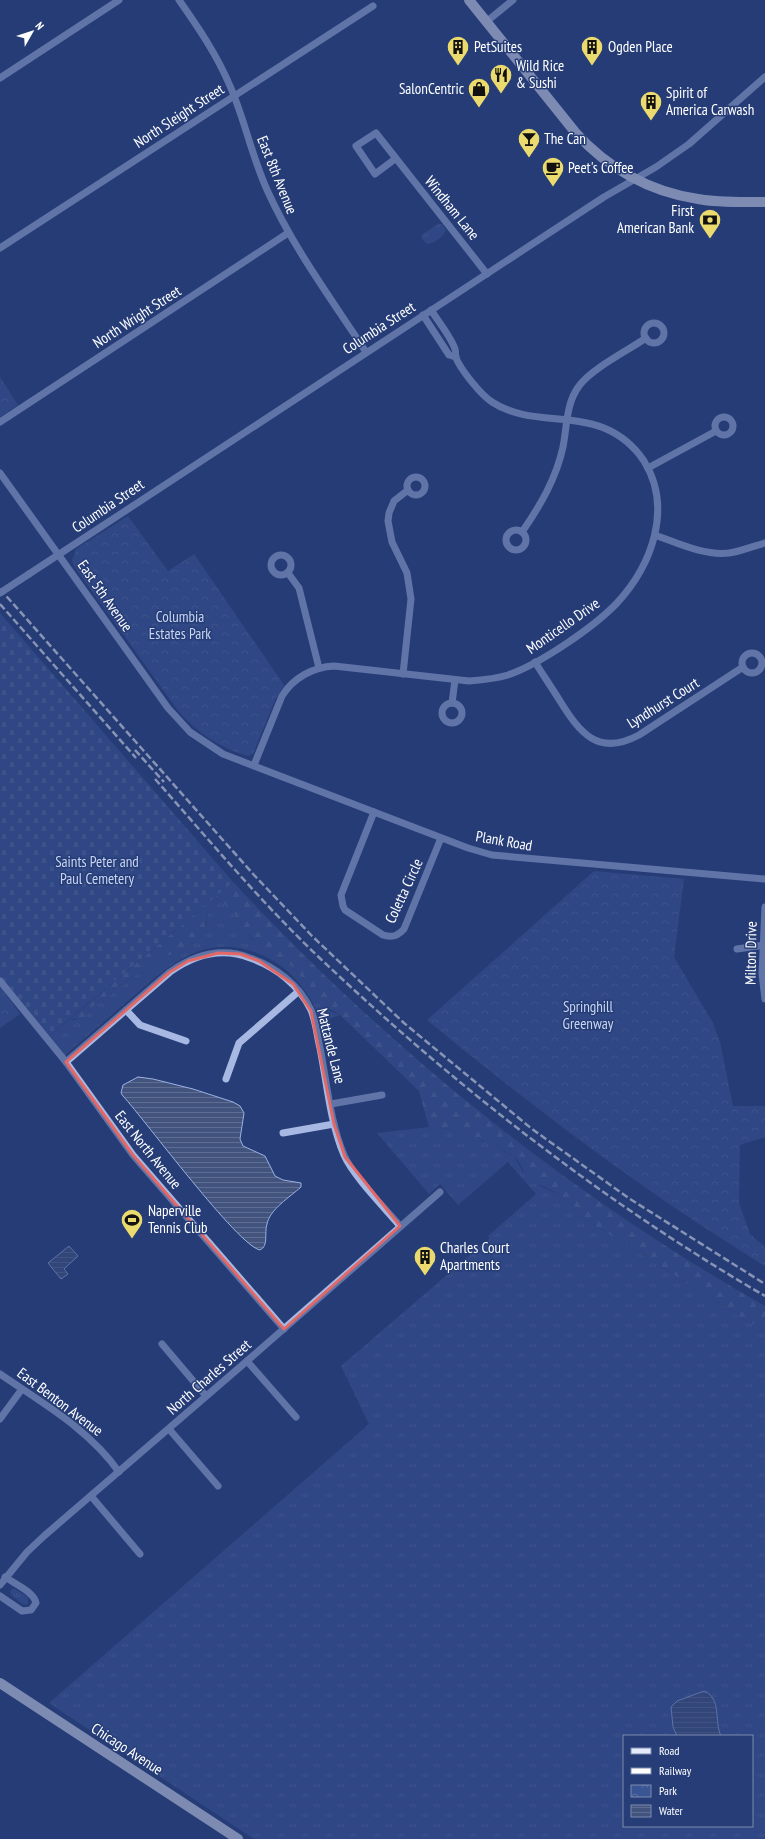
<svg xmlns="http://www.w3.org/2000/svg" width="765" height="1839" viewBox="0 0 765 1839" font-family="'PT Sans Narrow',sans-serif">
<style>
.grass{fill:url(#grass-tufts);fill-rule:evenodd}
.forest{fill:url(#forest-firs)}
.cemetery{fill:url(#cemetery-stones)}
.park{fill:url(#park-crowns)}
.water{fill:url(#water-rules);stroke:#9cb2e3}
.lines{fill:none;stroke-linecap:round;stroke-linejoin:round}
.minor{stroke:#a7b9e2;stroke-width:7}
.major{stroke:#e6ebfc;stroke-width:10}
.rail{stroke:#fff;stroke-width:2.5;stroke-dasharray:7 3;stroke-linecap:butt}
.minor-bridge{stroke:#a7b9e2;stroke-width:7}
.marked{fill:none;stroke:#e26868;stroke-width:3;stroke-linejoin:round}
.labels{text-anchor:middle;stroke-width:3;stroke-linejoin:round;paint-order:stroke}
.poi-label{font-size:15px;fill:#fff;stroke:#263d77;text-anchor:start}
.street-label{font-size:15px;fill:#fff;stroke:#263d77}
.park-label{font-size:15px;fill:#c9d6f2;stroke:#263d77}
</style>
<defs>
<pattern id="grass-tufts" width="24" height="20" patternUnits="userSpaceOnUse"><rect width="24" height="20" fill="#3a5594"/><path d="M3 7l-1-3M5 7V3M7 7l1-3M15 17l-1-3M17 17v-4M19 17l1-3" fill="none" stroke="#586ea4"/></pattern>
<pattern id="forest-firs" width="22" height="20" patternUnits="userSpaceOnUse"><rect width="22" height="20" fill="#3a5594"/><path d="M5 1l3.5 6h-7zM16 11l3.5 6h-7z" fill="#586ea4"/></pattern>
<pattern id="cemetery-stones" width="16" height="16" patternUnits="userSpaceOnUse"><rect width="16" height="16" fill="#3a5594"/><path d="M2 7V4a2 2 0 0 1 4 0v3zM10 15v-3a2 2 0 0 1 4 0v3z" fill="#586ea4"/></pattern>
<pattern id="park-crowns" width="20" height="18" patternUnits="userSpaceOnUse"><rect width="20" height="18" fill="#3a5594"/><path d="M2 6a3 3 0 1 1 6 0M12 15a3 3 0 1 1 6 0" fill="none" stroke="#586ea4"/></pattern>
<pattern id="water-rules" width="6" height="5" patternUnits="userSpaceOnUse"><rect width="6" height="5" fill="#42537e"/><path d="M0 2.5h6" fill="none" stroke="#5e6d91"/></pattern>
</defs>
<rect width="100%" height="100%" fill="#263d77"/>
<g class="grass">
<path d="M438,224H442L446,230C443,237 435,243 427,244L422,239V235Z"/>
<path d="M220,900L235,915L251,939L291,965L306,982L307,987L330,1011L340,1015L321,1022C311,994 293,970 266,957C206,929 171,964 129,1000C107,1019 86,1037 64,1056L49,1036L70,1019L74,1020L84,1017L96,1003L111,993L115,987L124,985L129,978L148,970L157,959L170,955L182,947L192,944L206,925L208,914L215,901Z"/>
<path d="M429,1127C450,1127 458,1132 475,1142L487,1140L495,1143L505,1152L514,1156L522,1170L540,1186L558,1194L569,1203L583,1218L749,1322L765,1330V1839H254L49,1703L369,1424L341,1366L490,1238L488,1236L536,1194L508,1162L458,1205L440,1184L429,1194L377,1133ZM624,1736H752V1826H624Z"/>
<path d="M12,1589H15L28,1597V1604L24,1605L11,1595L10,1591Z"/>
</g>
<path class="forest" d="M233,882C389,1049 566,1193 765,1306V1330L749,1322L583,1218C575,1210 568,1201 558,1194C550,1188 539,1186 531,1180C523,1173 522,1165 515,1157C512,1154 508,1154 505,1151C494,1143 489,1137 475,1142C458,1132 450,1127 429,1127L419,1091L340,1015L321,1004L307,987L306,982L291,965L269,954L259,947L246,932L235,915L220,900L215,901L208,914L203,934L198,940L170,955L157,959L148,970L129,978L124,985L115,987L111,993L96,1003L84,1017L79,1019H70Z"/>
<path class="cemetery" d="M0,613L233,882L49,1036L0,976Z"/>
<g class="park">
<path d="M0,377L18,405L0,417Z"/>
<path d="M128,516L168,571L194,554L284,685L275,700L253,754L248,756C220,748 199,734 179,712L74,566L72,560L76,549Z"/>
<path d="M594,871L684,879L674,957L713,1023L720,1042L733,1106H765V1137L740,1145L739,1203L750,1234L765,1247V1266C646,1193 535,1109 427,1020Z"/>
<path d="M0,986L20,1014L0,1028Z"/>
</g>
<g class="water">
<path d="M138,1077L153,1079L193,1089L233,1102L240,1106L244,1113L240,1139L243,1146L265,1156L275,1176L283,1180L301,1183V1187C290,1197 270,1209 267,1224C264,1233 269,1246 260,1250C238,1246 145,1120 123,1096L121,1093L123,1085Z"/>
<path d="M69,1246L78,1256L64,1269L68,1274L61,1279L48,1263Z"/>
<path d="M704,1691C722,1698 714,1722 721,1736H677L673,1727L671,1707L677,1701Z"/>
</g>
<g class="lines">
<g class="minor">
<path d="M179,0C198,27 217,55 230,86C245,120 252,158 268,192C294,249 332,300 366,352"/>
<path d="M486,22L513,0"/>
<path d="M0,78L119,0"/>
<path d="M395,159L375,174L356,146L376,133L487,274"/>
<path d="M0,248L373,6"/>
<path d="M423,315L449,355L456,357"/>
<circle cx="654" cy="333" r="10"/>
<circle cx="724" cy="426" r="9"/>
<path d="M0,422L288,233"/>
<path d="M648,468L716,431"/>
<path d="M0,473L168,708L190,732L223,754L468,848L492,855L765,879"/>
<circle cx="416" cy="486" r="9"/>
<circle cx="516" cy="540" r="10"/>
<path d="M522,532C540,506 556,479 563,447C567,427 566,403 579,386C591,369 627,351 646,338"/>
<path d="M655,535C677,543 705,556 729,553C742,551 753,546 765,543"/>
<circle cx="281" cy="565" r="10"/>
<path d="M288,573L299,588L319,668"/>
<path d="M29,574L604,197L656,167L689,144L765,77"/>
<circle cx="752" cy="663" r="10"/>
<path d="M535,662C543,675 552,688 560,701C580,733 598,757 639,735L743,667"/>
<path d="M403,674L411,599L407,573L392,542L388,521L389,513L394,501L408,490"/>
<path d="M452,703L455,680"/>
<circle cx="452" cy="713" r="10"/>
<path d="M254,765L282,696C293,678 313,667 334,666L469,681C482,680 495,679 508,675C540,664 594,627 617,603C652,565 673,508 644,461C634,446 621,435 604,428C569,414 525,424 492,402C481,395 461,370 456,358C455,355 456,351 455,349C451,337 438,321 431,310"/>
<path d="M374,812L341,895L343,906L345,910L383,935C392,938 398,936 404,929L441,838"/>
<path d="M765,907L762,974L765,999"/>
<path d="M737,949L765,945"/>
<path d="M0,981L66,1062L133,1155L284,1329"/>
<path d="M126,1010L140,1025L186,1041"/>
<path d="M66,1062L170,972C194,955 222,947 250,958C276,967 299,985 311,1010C316,1022 317,1036 320,1048C327,1083 330,1122 344,1155C353,1176 385,1208 400,1226"/>
<path d="M226,1079L239,1043L299,991"/>
<path d="M331,1104L382,1095"/>
<path d="M283,1133L334,1124"/>
<path d="M162,1344L206,1396"/>
<path d="M247,1361L296,1417"/>
<path d="M0,1374C42,1403 89,1429 119,1472"/>
<path d="M0,1419L22,1389"/>
<path d="M169,1429L218,1486"/>
<path d="M91,1496L140,1554"/>
<path d="M0,1585L27,1552L44,1536L247,1361L440,1192"/>
<path d="M0,1596L22,1611L31,1610L36,1603C34,1592 15,1584 5,1577"/>
</g>
<g class="major">
<path d="M469,0L575,132C607,168 650,192 698,199C720,203 743,202 765,202"/>
<path d="M0,1683L238,1839"/>
</g>
<g class="rail">
<path d="M0,589L254,875L312,936L404,1023L532,1129L630,1199L765,1284"/>
<path d="M0,604L136,758"/>
<path d="M135,750L164,782"/>
<path d="M155,779C210,841 264,906 325,963C459,1089 605,1203 765,1296"/>
</g>
<path class="minor-bridge" d="M0,593L29,574"/>
</g>
<path d="M0 0H765V1839H0ZM218,953L240,954L259,961L293,984L311,1011L334,1124L345,1157L400,1226L284,1329L133,1155L66,1062L170,972L188,961Z" fill="#263d77" fill-opacity=".55" fill-rule="evenodd"/>
<path class="marked" d="M218,953L240,954L259,961L293,984L311,1011L334,1124L345,1157L400,1226L284,1329L133,1155L66,1062L170,972L188,961Z"/>
<defs>
<g id="building-pin" transform="scale(1.15)"><path d="M0 17L-7.5 6A9.5 9.5 0 1 1 7.5 6Z" fill="#ebda6d" stroke="#263d77"/><path d="M-4-6H4V6H1V3H-1V6H-4ZM-2.5-4.3h1.7v1.8h-1.7ZM.8-4.3h1.7v1.8H.8ZM-2.5-1h1.7V.8h-1.7ZM.8-1h1.7V.8H.8Z" fill="#111"/></g>
<g id="restaurant-pin" transform="scale(1.15)"><path d="M0 17L-7.5 6A9.5 9.5 0 1 1 7.5 6Z" fill="#ebda6d" stroke="#263d77"/><path d="M-5-6h1v4h1v-4h1v4h1v-4h1v5L-1.5 .5V6h-2V.5L-5-1ZM5-6V6H3V1.5H1.5Q1.5-4 5-6Z" fill="#111"/></g>
<g id="shop-pin" transform="scale(1.15)"><path d="M0 17L-7.5 6A9.5 9.5 0 1 1 7.5 6Z" fill="#ebda6d" stroke="#263d77"/><path d="M-5-2.5h2.3a2.7 3.5 0 0 1 5.4 0H5L5.5 6h-11ZM-1.5-2.5h3a1.5 2.3 0 0 0-3 0Z" fill="#111"/></g>
<g id="bar-pin" transform="scale(1.15)"><path d="M0 17L-7.5 6A9.5 9.5 0 1 1 7.5 6Z" fill="#ebda6d" stroke="#263d77"/><path d="M-6-5H6L.8 .8V4.5H3.5V6h-7V4.5H-.8V.8Z" fill="#111"/></g>
<g id="cafe-pin" transform="scale(1.15)"><path d="M0 17L-7.5 6A9.5 9.5 0 1 1 7.5 6Z" fill="#ebda6d" stroke="#263d77"/><path d="M-5.5-4.5H6V0H3Q3 3.5 0 3.5H-2.5Q-5.5 3.5-5.5 0ZM3-3.2v2h1.7v-2ZM-6 4.5H4V6H-6Z" fill="#111"/></g>
<g id="bank-pin" transform="scale(1.15)"><path d="M0 17L-7.5 6A9.5 9.5 0 1 1 7.5 6Z" fill="#ebda6d" stroke="#263d77"/><path d="M-6-4H6V4H-6ZM0-2.3a2.3 2.3 0 1 0 0 4.6a2.3 2.3 0 1 0 0-4.6Z" fill="#111"/></g>
<g id="stadium-pin" transform="scale(1.15)"><path d="M0 17L-7.5 6A9.5 9.5 0 1 1 7.5 6Z" fill="#ebda6d" stroke="#263d77"/><path d="M0-5a6.5 5 0 1 0 0 10a6.5 5 0 1 0 0-10ZM-3.5-1.8h7v3.6h-7Z" fill="#111"/></g>
</defs>
<g fill-rule="evenodd">
<use href="#building-pin" x="458" y="47"/>
<use href="#building-pin" x="592" y="47"/>
<use href="#restaurant-pin" x="501" y="75"/>
<use href="#shop-pin" x="479" y="89"/>
<use href="#building-pin" x="651" y="102"/>
<use href="#bar-pin" x="529" y="139"/>
<use href="#cafe-pin" x="553" y="168"/>
<use href="#bank-pin" x="710" y="220"/>
<use href="#stadium-pin" x="132" y="1220"/>
<use href="#building-pin" x="425" y="1257"/>
</g>
<g class="labels">
<g class="poi-label">
<text x="474" y="52">PetSuites</text>
<text x="608" y="52">Ogden Place</text>
<text x="516" y="71">Wild Rice<tspan x="516" dy="17">&amp; Sushi</tspan></text>
<text x="464" y="94" text-anchor="end">SalonCentric</text>
<text x="666" y="98">Spirit of<tspan x="666" dy="17">America Carwash</tspan></text>
<text x="544" y="144">The Can</text>
<text x="568" y="173">Peet's Coffee</text>
<text x="694" y="216" text-anchor="end">First<tspan x="694" dy="17">American Bank</tspan></text>
<text x="148" y="1216">Naperville<tspan x="148" dy="17">Tennis Club</tspan></text>
<text x="440" y="1253">Charles Court<tspan x="440" dy="17">Apartments</tspan></text>
</g>
<g class="street-label">
<text transform="translate(179 116) rotate(-33)" y="5">North Sleight Street</text>
<text transform="translate(277 175) rotate(68)" y="5">East 8th Avenue</text>
<text transform="translate(452 208) rotate(51)" y="5">Windham Lane</text>
<text transform="translate(137 317) rotate(-33)" y="5">North Wright Street</text>
<text transform="translate(379 328) rotate(-33)" y="5">Columbia Street</text>
<text transform="translate(108 506) rotate(-34)" y="5">Columbia Street</text>
<text transform="translate(105 596) rotate(55)" y="5">East 5th Avenue</text>
<text transform="translate(563 626) rotate(-35)" y="5">Monticello Drive</text>
<text transform="translate(663 703) rotate(-32)" y="5">Lyndhurst Court</text>
<text transform="translate(504 841) rotate(10)" y="5">Plank Road</text>
<text transform="translate(404 891) rotate(-65)" y="5">Coletta Circle</text>
<text transform="translate(751 953) rotate(-89)" y="5">Milton Drive</text>
<text transform="translate(331 1046) rotate(76)" y="5">Mattande Lane</text>
<text transform="translate(148 1150) rotate(51)" y="5">East North Avenue</text>
<text transform="translate(209 1377) rotate(-41)" y="5">North Charles Street</text>
<text transform="translate(60 1402) rotate(37)" y="5">East Benton Avenue</text>
<text transform="translate(127 1749) rotate(33)" y="5">Chicago Avenue</text>
</g>
<g class="park-label">
<text x="180" y="622">Columbia<tspan x="180" dy="17">Estates Park</tspan></text>
<text x="97" y="867">Saints Peter and<tspan x="97" dy="17">Paul Cemetery</tspan></text>
<text x="588" y="1012">Springhill<tspan x="588" dy="17">Greenway</tspan></text>
</g>
</g>
<rect x="623" y="1735" width="130" height="92" fill="#263d77" stroke="#7d8bad"/>
<rect x="631" y="1748" width="20" height="6" fill="#e6ebfc" stroke="#7d8bad"/>
<text x="659" y="1755" font-size="12" fill="#ffffff">Road</text>
<rect x="631" y="1768" width="20" height="6" fill="#ffffff" stroke="#7d8bad"/>
<text x="659" y="1775" font-size="12" fill="#ffffff">Railway</text>
<rect x="631" y="1785" width="20" height="12" fill="url(#park-crowns)" stroke="#7d8bad"/>
<text x="659" y="1795" font-size="12" fill="#ffffff">Park</text>
<rect x="631" y="1805" width="20" height="12" fill="url(#water-rules)" stroke="#7d8bad"/>
<text x="659" y="1815" font-size="12" fill="#ffffff">Water</text>
<g transform="translate(32 32) rotate(51)" stroke="#263d77" stroke-width="3" paint-order="stroke">
<path d="M0-3L7 15L0 10L-7 15Z" fill="#ffffff"/>
<text y="-6" font-size="11" font-weight="bold" text-anchor="middle" fill="#ffffff">N</text>
</g>
</svg>
